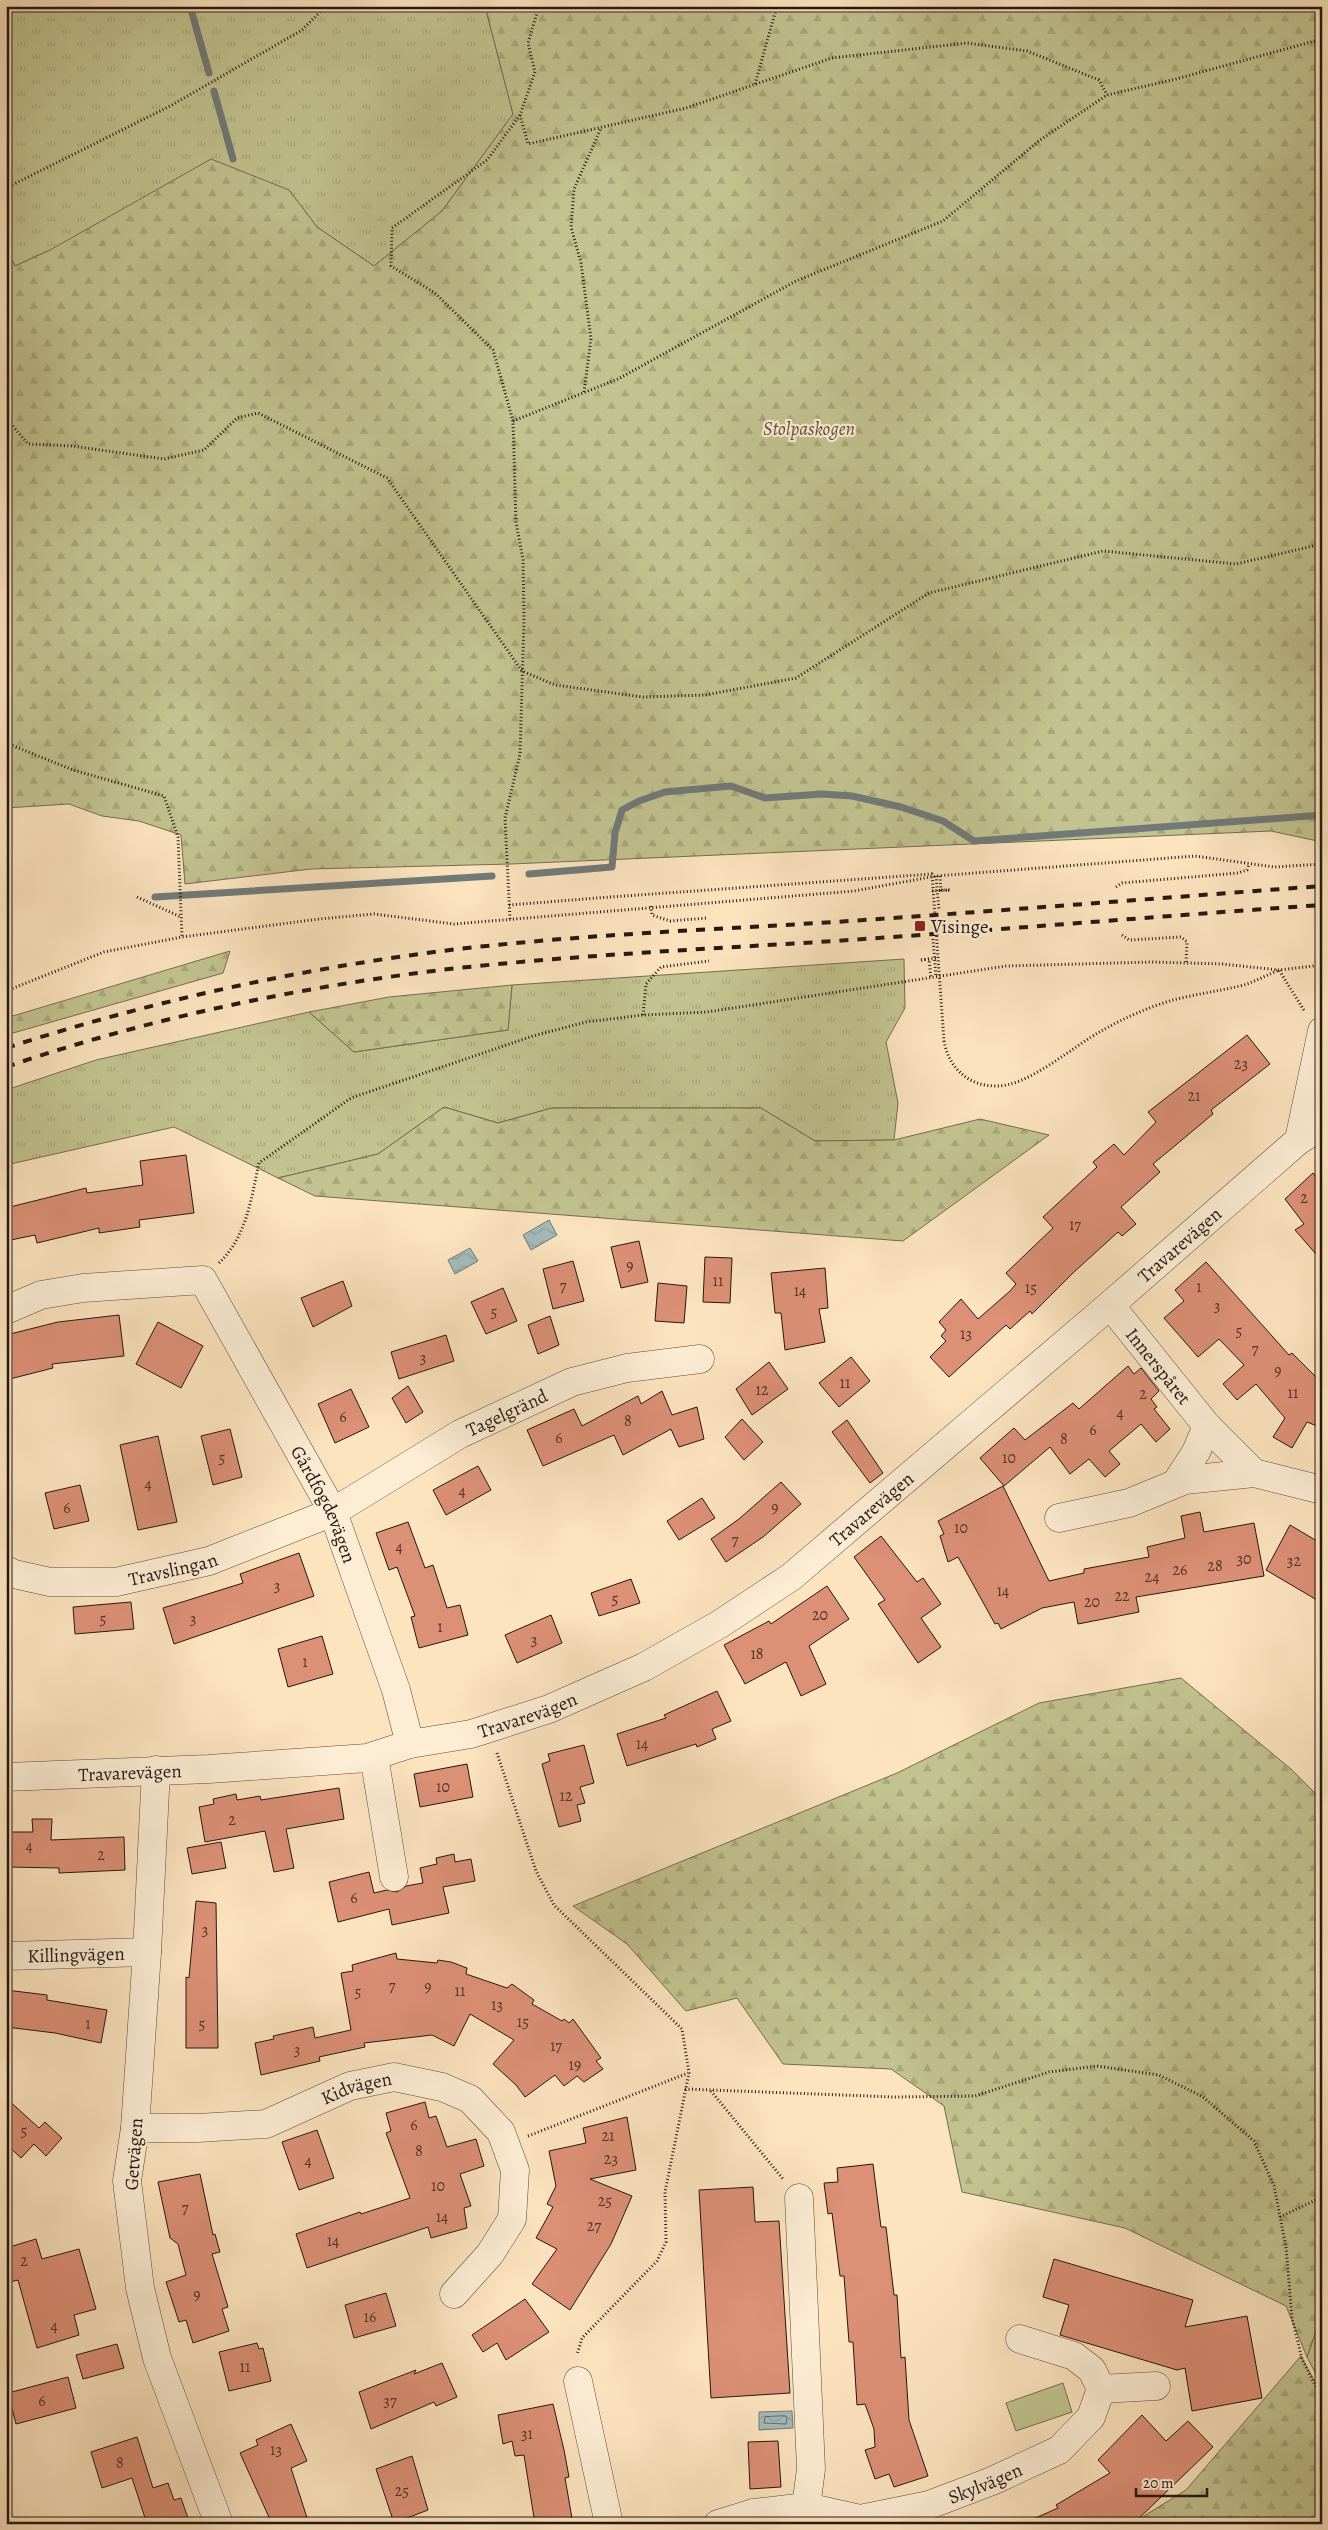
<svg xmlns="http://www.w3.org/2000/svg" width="1328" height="2530" viewBox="0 0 1328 2530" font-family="Alegreya,serif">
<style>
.grass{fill:url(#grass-tufts);stroke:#746d51}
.forest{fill:url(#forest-firs);stroke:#746d51}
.park{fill:#c2c390;stroke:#746d51}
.water{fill:url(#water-waves);stroke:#717a78}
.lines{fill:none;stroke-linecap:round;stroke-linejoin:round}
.shore{stroke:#646a67;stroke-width:1}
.stream{stroke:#717a78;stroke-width:7}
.building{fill:#dc9076;stroke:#251712}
.minor-casing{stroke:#5b4a3d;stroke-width:29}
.path{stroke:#251712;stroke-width:3;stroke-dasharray:1 2.5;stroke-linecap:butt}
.minor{stroke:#fdedd5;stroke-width:28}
.rail{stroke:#251712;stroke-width:4;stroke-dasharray:9 9;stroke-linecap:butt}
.path-bridge{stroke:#251712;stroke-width:3;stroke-dasharray:1 2.5;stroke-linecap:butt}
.poi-dot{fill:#8f2418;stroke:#fdedd5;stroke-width:2}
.labels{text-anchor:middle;stroke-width:4.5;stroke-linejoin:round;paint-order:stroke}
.number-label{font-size:16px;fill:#53352b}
.park-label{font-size:19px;font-style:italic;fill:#5c533e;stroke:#fdedd5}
.poi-label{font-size:19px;fill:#251712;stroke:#fdedd5;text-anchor:start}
.street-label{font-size:19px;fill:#251712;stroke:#fdedd5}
</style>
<defs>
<pattern id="grass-tufts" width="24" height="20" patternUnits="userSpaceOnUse" patternTransform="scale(1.25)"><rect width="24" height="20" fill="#c2c390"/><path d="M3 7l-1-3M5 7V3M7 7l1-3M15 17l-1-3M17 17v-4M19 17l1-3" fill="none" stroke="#a7a77b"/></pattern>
<pattern id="forest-firs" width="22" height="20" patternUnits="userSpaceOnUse" patternTransform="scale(1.25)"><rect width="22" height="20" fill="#c2c390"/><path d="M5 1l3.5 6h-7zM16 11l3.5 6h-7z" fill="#a7a77b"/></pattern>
<pattern id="water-waves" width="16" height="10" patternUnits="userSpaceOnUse" patternTransform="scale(1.25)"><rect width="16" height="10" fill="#a3bcbc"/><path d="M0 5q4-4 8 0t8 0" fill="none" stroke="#8ca1a1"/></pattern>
</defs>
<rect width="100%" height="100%" fill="#fce4bf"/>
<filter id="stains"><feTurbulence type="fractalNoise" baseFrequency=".004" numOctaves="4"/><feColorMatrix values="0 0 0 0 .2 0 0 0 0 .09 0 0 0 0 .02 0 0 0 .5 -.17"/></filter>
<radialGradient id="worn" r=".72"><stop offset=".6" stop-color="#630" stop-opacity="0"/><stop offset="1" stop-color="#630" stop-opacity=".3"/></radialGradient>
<g class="grass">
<path d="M6,6H485L513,114L442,211L374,266L317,227L289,190L50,250L15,266L6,247Z"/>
<path d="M904,959L905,1008L886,1042L898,1103L894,1140L815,1141L761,1108H552L498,1123L444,1107L378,1154L278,1178L174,1127L6,1165V1090L96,1060L309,1012L354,1052L508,1030L512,985Z"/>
<path d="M1322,2330V2386L1307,2357L1316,2331Z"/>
</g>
<g class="forest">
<path d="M485,6H1322V842L1271,831L511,864L311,869L185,884L181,835L139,821L102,816L69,804L6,808V247L15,266L50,250L211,159L289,190L317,227L374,266L442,211L513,114Z"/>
<path d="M230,951L223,973L6,1035V1018Z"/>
<path d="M512,985L508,1030L354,1052L309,1012L389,997Z"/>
<path d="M444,1107L498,1123L552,1108H761L815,1141L894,1140L980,1119L1049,1135L903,1241L315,1196L278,1178L378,1154Z"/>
<path d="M1181,1678L1291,1769L1322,1800V2330L1316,2331L1307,2357L1286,2306L1125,2228L962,2192L944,2106L891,2069L783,2064L737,1998L686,2011L627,1944L573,1906L897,1773L1039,1703Z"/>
<path d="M1301,2356L1322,2395V2524H1131L1186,2490Z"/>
</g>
<path class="park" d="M1063,2383L1072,2412L1016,2431L1006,2403Z"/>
<g class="water">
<path d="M549,1220L557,1235L531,1250L523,1235Z"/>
<path d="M470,1248L478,1261L455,1274L448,1260Z"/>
<path d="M792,2411L793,2428L759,2430V2412Z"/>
</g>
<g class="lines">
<path class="shore" d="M785,2416L787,2418L786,2424L764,2423L765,2417Z"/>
<g class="stream">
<path d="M190,6L209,73"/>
<path d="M214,91L233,159"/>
<path d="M529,874L612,867L615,833L622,810L639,801L665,792L731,786L765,798L822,794L852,796L901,807L943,821L974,841L1322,815"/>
<path d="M155,897L492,876"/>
</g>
</g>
<g class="building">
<path d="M1247,1035L1270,1064L1211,1110L1213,1114L1153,1164L1160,1172L1121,1207L1136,1224L1122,1236L1118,1232L1074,1272L1032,1314L1030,1311L1010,1329L1006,1325L949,1377L930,1357L946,1341L941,1336L946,1330L939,1322L961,1299L978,1319L1010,1291L1016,1284L1006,1273L1053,1228L1043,1217L1097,1167L1093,1162L1114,1144L1124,1155L1156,1122L1148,1112Z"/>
<path d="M186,1155L194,1213L139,1220L140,1227L99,1233V1228L37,1243L35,1235L6,1241V1208L86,1188L87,1193L143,1185L140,1161Z"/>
<path d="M1313,1173L1322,1183V1261L1295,1230L1304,1224L1285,1199Z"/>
<path d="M639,1241L648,1282L621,1288L611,1247Z"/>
<path d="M705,1257L732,1258L730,1303L703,1302Z"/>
<path d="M573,1261L584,1301L553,1309L543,1269Z"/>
<path d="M1206,1262L1289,1355L1292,1353L1322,1383V1428L1307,1422L1292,1448L1273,1437L1285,1418L1256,1384L1237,1400L1223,1384L1244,1365L1219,1339L1198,1357L1164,1318L1184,1301L1175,1290Z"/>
<path d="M825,1268L828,1308L819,1309L825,1342L785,1350L781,1313H775L771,1273Z"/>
<path d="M343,1281L352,1306L313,1327L301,1298Z"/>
<path d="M658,1283L687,1286L684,1323L655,1321Z"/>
<path d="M503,1288L517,1321L486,1334L471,1302Z"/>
<path d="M119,1315L124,1356L52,1364L53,1368L6,1380V1335L58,1322Z"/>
<path d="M550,1316L559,1345L538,1354L528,1325Z"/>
<path d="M158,1322L203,1346L181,1388L136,1364Z"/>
<path d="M446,1335L454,1361L399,1379L391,1352Z"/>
<path d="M851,1357L870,1381L839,1407L819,1383Z"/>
<path d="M769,1362L788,1389L752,1415L736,1389Z"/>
<path d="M1128,1366L1134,1374L1141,1368L1159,1391L1151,1399L1157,1407L1154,1409L1170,1429L1156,1442L1141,1424L1109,1451L1120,1464L1105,1477L1089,1459L1070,1474L1050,1447L1004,1486L980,1458L1014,1428L1025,1440L1073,1403L1079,1409Z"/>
<path d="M408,1386L423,1412L406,1423L392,1398Z"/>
<path d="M351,1389L369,1427L335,1443L318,1404Z"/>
<path d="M662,1391L672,1415L697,1407L704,1439L679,1447L671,1429L623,1455L614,1435L543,1466L527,1430L574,1409L582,1426L638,1396L641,1404Z"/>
<path d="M742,1419L763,1442L744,1460L725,1437Z"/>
<path d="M847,1420L883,1473L870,1483L832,1432Z"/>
<path d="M230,1429L242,1477L213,1485L201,1436Z"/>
<path d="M158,1436L177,1522L138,1530L120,1445Z"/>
<path d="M478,1466L491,1490L446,1515L433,1490Z"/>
<path d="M781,1482L801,1504L763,1537L726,1562L711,1539L739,1519Z"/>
<path d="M80,1485L89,1521L54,1529L45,1493Z"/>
<path d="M1003,1486L1049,1581L1084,1573V1569L1149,1557L1147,1547L1185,1538L1181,1516L1200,1512L1204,1532L1254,1523L1264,1576L1136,1597L1139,1612L1078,1624L1074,1602L1042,1608L1001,1629L998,1623L995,1624L958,1557L948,1562L940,1536L944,1534L938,1521Z"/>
<path d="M702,1498L715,1518L679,1540L667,1521Z"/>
<path d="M408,1522L425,1568L433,1565L447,1608L460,1605L468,1635L419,1648L411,1617L415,1616L397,1567L389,1570L376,1533Z"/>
<path d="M1290,1525L1322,1544V1603L1266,1570Z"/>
<path d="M881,1536L917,1582L923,1578L941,1604L921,1618L941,1647L918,1663L878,1604L885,1600L854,1557Z"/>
<path d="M299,1553L314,1596L174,1644L163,1608L243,1583L240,1574Z"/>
<path d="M631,1579L640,1603L599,1616L591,1593Z"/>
<path d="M827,1586L849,1619L809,1646L826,1684L801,1696L786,1662L745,1684L724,1645L769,1621L771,1624Z"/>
<path d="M131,1602L134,1629L75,1634L73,1607Z"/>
<path d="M551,1615L562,1643L517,1663L505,1635Z"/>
<path d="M322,1636L333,1674L288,1687L278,1649Z"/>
<path d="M717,1691L731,1721L712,1729L716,1739L697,1747L696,1744L627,1766L617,1734L666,1718L664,1715Z"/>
<path d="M584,1745L594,1783L580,1787L585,1803L577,1805L581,1821L559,1827L542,1764L550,1761L548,1754Z"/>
<path d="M467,1764L473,1797L420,1807L414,1774Z"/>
<path d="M339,1788L344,1819L286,1829L294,1868L274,1872L265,1831L205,1842L199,1807L214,1804L213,1799L236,1794L237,1800L260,1796L261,1800Z"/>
<path d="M32,1819H52L51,1840L124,1837L125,1870L59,1873V1868L6,1867L7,1832H33Z"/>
<path d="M221,1842L226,1868L192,1874L187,1848Z"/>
<path d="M454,1854L455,1862L471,1859L475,1881L443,1887L449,1913L392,1925L389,1909L338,1922L329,1882L369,1872L374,1893L387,1890L397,1892L406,1886L423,1883L420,1868L437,1864L436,1858Z"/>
<path d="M196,1901L216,1903L218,2048H186V1977L189,1978Z"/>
<path d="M396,1953L397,1959L437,1963L438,1960L451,1962L467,1968L466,1974L507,1988L512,1984L534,2000L532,2004L562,2021L564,2019L569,2023L573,2019L601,2058L596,2061L603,2069L584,2082L577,2076L564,2086L555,2075L525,2097L516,2085L493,2064L514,2040L470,2014L454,2046L432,2035L364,2043L365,2047L319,2057L320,2061L261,2075L255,2043L274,2039L273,2036L313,2027L315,2038L351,2030L341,1973L353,1971L352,1965Z"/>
<path d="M6,1990L47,1995V2000L107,2010L101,2043L55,2033L6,2027Z"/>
<path d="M6,2098L39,2128L45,2122L62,2138L46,2156L34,2144L21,2158L6,2144Z"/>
<path d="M425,2102L429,2118L436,2116L447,2147L476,2139L484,2166L460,2174L471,2206L464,2208L467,2228L431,2238L428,2227L307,2268L296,2234L360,2212L361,2214L410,2198L386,2133L391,2131L386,2113Z"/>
<path d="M627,2117L636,2170L590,2179L632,2196L611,2244L570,2310L532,2284L557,2249L536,2238L553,2207L547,2204L556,2186L549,2151L586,2143L583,2128Z"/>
<path d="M317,2130L334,2178L299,2190L282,2142Z"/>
<path d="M873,2164L881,2227H886L894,2295H897L901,2358L905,2357L909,2420L928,2476L894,2487L889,2474L875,2479L865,2450L875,2447L874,2429L865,2404L857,2405L853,2342H849L844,2276H840L832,2213L828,2214L824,2183L838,2182L837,2168Z"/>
<path d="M200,2174L213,2235L215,2234L220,2252L212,2254L228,2307L222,2309L229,2331L193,2343L186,2320L179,2322L166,2282L186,2275L178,2244L170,2238L158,2182Z"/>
<path d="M753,2187L755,2222L779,2221L790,2393L711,2398L699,2190Z"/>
<path d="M36,2239L42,2259L79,2249L96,2309L74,2315L79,2335L37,2348L18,2280L6,2283V2248Z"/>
<path d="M1054,2259L1193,2300L1185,2327L1247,2316L1262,2398L1192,2411L1185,2368L1177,2370L1060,2335L1069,2305L1043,2297Z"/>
<path d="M386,2293L396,2326L354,2338L345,2305Z"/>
<path d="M525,2299L549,2332L506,2360L497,2343L483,2352L472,2335Z"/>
<path d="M257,2343L259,2349L263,2348L271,2381L229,2391L219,2352Z"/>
<path d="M117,2344L124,2368L83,2379L76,2355Z"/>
<path d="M442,2363L457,2397L436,2406L434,2402L371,2429L359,2392L416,2370L414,2374Z"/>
<path d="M68,2377L76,2408L16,2424L8,2393Z"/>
<path d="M553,2404L564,2450L569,2477L565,2478L573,2524H535L524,2455L515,2456L512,2441L503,2444L498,2415Z"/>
<path d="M1142,2415L1166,2441L1188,2421L1213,2447L1133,2524H1022L1058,2508L1056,2505L1110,2473L1098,2460Z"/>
<path d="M291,2424L307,2461L291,2468L309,2524H272L240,2453L258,2445L256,2440Z"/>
<path d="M137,2437L153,2488L168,2483L174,2500L181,2498L190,2524H147L132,2478L102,2488L91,2452Z"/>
<path d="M778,2441L781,2487L750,2489L748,2442Z"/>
<path d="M412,2456L428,2510L394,2523L376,2469Z"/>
</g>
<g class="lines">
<g class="minor-casing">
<g id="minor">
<path d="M1299,1140L1322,1031"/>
<path id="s1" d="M1110,1305L1207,1426L1254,1473L1322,1490"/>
<path id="s2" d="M6,1310L41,1295L83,1288L203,1280L333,1512L396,1690L410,1744"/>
<path d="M1176,1483L1196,1452L1207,1426"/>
<path d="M1059,1518L1129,1503L1185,1480L1254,1473"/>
<path id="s3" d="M6,1570L14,1574L50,1582H116L209,1561L333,1512L460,1434L572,1382L627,1368L700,1359"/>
<path d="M374,1756L394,1877"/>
<path d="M156,1770L147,1952L135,2128L127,2181L140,2288L157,2358L219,2524"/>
<path id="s4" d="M6,1777L209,1769L367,1758L410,1744L471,1734L549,1709L644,1667L720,1624L791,1577L1110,1305L1299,1140L1322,1126"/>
<path id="s5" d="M6,1956L147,1952"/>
<path id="s6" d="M135,2128H198L266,2124L350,2086L394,2077L442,2087L470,2099L501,2132L515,2170L512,2219L490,2254L454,2294"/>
<path d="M799,2198L811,2469L806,2507"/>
<path d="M578,2381L609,2524"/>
<path d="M1101,2389L1156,2386"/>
<path id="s7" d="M718,2524L753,2513L806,2507L860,2519L929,2505L992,2481L1059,2450L1091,2417L1101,2389L1092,2370L1074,2356L1020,2339"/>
</g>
</g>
<g class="path">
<path d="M755,84L777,6"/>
<path d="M520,115L528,144L686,108L832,58L967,43L1027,51L1099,80L1107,95"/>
<path d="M6,188L172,105L302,30L326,6"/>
<path d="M584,392L591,339L581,263L571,227L574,189L601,128"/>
<path d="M6,418L28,444L72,446L164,459L204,450L237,418L258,413L387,478L522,671L555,685L643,697L705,695L796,678L929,593L1103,551L1236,564L1322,544"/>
<path d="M513,421L618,379L796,281L943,221L1040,140L1107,95L1176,79L1322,39"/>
<path d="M6,743L73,770L164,796L178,837L182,937"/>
<path d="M936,876L939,910"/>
<path d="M940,876L941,890H950"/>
<path d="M1116,887L1122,883L1238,873L1247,870L1249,864"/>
<path d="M137,897L181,917"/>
<path d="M509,905L610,897"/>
<path d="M651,906L652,915L670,921L707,918"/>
<path d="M510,919L505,818L520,754L524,620L523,560L516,522L513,421L493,350L435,293L391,266L392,228L487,160L520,115L535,72L528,43L539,6"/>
<path d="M1122,935L1129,940L1181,937L1187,942L1186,963"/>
<path d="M933,939L936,977"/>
<path d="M921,960L929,959L931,978"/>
<path d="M6,991L104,952L182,937L319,919L374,914L454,924L854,891L936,876L1195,856L1274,867L1322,864"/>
<path d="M643,1015L646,984L661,967L709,961"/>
<path d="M944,1041C949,1068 968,1086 996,1086C1028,1087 1073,1046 1103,1030C1124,1018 1149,1007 1173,1000C1196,994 1220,991 1244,985C1256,981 1267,975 1279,970L1305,1012"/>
<path d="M219,1263C247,1236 251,1199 259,1163L351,1098L533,1036L586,1022L643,1015L707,1012L1006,966L1152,962L1223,964L1279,970L1322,965"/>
<path d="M497,1753L536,1871L554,1905L682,2029L689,2073L665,2192L666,2242L657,2261L582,2338L577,2355"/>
<path d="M685,2089L894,2097L975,2096L1049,2072L1097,2066L1159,2075L1203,2097L1254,2141L1274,2186L1286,2247L1292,2318L1302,2359L1322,2399"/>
<path d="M711,2091L783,2179"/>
<path d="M528,2136L688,2073"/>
<path d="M1280,2217L1322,2197"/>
</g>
<use href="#minor" class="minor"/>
<g class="rail">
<path d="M6,1048C148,1002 294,970 442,951C573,935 705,930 835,922C998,911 1160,898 1322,886"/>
<path d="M6,1067C149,1018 299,987 449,969C578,955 707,949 835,941C998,930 1160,916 1322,905"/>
</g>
<g class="path-bridge">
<path d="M932,891L950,890"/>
<path d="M610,897L932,874L944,1041"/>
<path d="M921,960L938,958"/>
</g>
</g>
<rect class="poi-dot" x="914" y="920" width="12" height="12" rx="2.5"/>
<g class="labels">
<g class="number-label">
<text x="1241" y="1069">23</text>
<text x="1194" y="1101">21</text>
<text x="1304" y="1203">2</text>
<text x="1075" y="1230">17</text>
<text x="630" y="1271">9</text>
<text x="718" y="1286">11</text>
<text x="563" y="1291">7</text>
<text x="1199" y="1292">1</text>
<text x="1031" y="1293">15</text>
<text x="800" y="1296">14</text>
<text x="1217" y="1311">3</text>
<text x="494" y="1317">5</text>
<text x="1239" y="1336">5</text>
<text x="966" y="1339">13</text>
<text x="1255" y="1354">7</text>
<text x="423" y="1363">3</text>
<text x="1278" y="1376">9</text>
<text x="845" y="1388">11</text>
<text x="762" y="1395">12</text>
<text x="1293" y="1398">11</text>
<text x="1143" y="1399">2</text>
<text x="1120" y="1418">4</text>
<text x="343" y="1422">6</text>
<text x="628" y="1426">8</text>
<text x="1093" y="1435">6</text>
<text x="559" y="1443">6</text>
<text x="1064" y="1444">8</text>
<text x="222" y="1463">5</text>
<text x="1009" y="1463">10</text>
<text x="148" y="1489">4</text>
<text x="462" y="1496">4</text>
<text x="67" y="1513">6</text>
<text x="775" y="1513">9</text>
<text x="961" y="1533">10</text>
<text x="735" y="1545">7</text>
<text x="399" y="1552">4</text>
<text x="1244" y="1564">30</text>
<text x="1294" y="1566">32</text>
<text x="1215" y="1571">28</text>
<text x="1180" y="1575">26</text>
<text x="1152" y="1582">24</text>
<text x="277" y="1591">3</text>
<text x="1003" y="1596">14</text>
<text x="1122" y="1601">22</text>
<text x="615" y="1604">5</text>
<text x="1092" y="1607">20</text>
<text x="820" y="1620">20</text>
<text x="103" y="1624">5</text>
<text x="193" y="1624">3</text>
<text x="440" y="1632">1</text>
<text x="534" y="1645">3</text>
<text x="757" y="1659">18</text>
<text x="305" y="1667">1</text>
<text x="642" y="1749">14</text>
<text x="443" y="1792">10</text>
<text x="566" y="1801">12</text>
<text x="232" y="1825">2</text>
<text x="29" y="1851">4</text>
<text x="101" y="1860">2</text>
<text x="354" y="1903">6</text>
<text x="205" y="1935">3</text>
<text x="392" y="1991">7</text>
<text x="428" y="1992">9</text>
<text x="460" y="1996">11</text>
<text x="358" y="1997">5</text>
<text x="497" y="2010">13</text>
<text x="523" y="2027">15</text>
<text x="88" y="2029">1</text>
<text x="202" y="2029">5</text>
<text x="556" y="2051">17</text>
<text x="297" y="2055">3</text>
<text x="575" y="2070">19</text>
<text x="414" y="2130">6</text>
<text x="24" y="2136">5</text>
<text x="608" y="2141">21</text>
<text x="419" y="2156">8</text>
<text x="611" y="2164">23</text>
<text x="308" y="2166">4</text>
<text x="438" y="2191">10</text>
<text x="605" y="2206">25</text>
<text x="185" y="2213">7</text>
<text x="442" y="2222">14</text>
<text x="594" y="2231">27</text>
<text x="333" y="2246">14</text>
<text x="24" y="2266">2</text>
<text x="197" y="2300">9</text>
<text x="370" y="2322">16</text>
<text x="54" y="2331">4</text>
<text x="245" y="2372">11</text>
<text x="42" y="2406">6</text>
<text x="390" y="2406">37</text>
<text x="527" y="2439">31</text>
<text x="276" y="2455">13</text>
<text x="120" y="2468">8</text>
<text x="402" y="2496">25</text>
</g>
<g class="park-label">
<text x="809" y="435">Stolpaskogen</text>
</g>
<g class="poi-label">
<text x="931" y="933">Visinge</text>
</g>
<g class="street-label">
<text dy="7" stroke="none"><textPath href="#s4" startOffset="1338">Travarevägen</textPath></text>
<text dy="7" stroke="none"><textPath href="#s1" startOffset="78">Innerspåret</textPath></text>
<text dy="7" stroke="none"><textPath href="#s3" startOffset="541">Tagelgränd</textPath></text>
<text dy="7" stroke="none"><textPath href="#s2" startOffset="456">Gårdfogdevägen</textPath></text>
<text dy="7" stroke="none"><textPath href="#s4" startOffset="932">Travarevägen</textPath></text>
<text dy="7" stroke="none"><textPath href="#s3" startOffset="170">Travslingan</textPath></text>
<text dy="7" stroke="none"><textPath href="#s4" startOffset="528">Travarevägen</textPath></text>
<text dy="7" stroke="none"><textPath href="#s4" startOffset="124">Travarevägen</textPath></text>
<text dy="7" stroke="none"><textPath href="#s5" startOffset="70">Killingvägen</textPath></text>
<text dy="7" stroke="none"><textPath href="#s6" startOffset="229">Kidvägen</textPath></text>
<text transform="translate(133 2154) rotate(-86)" y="7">Getvägen</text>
<text dy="7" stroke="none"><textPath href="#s7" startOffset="276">Skylvägen</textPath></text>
</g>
</g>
<rect width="1328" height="2530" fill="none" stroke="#fce4bf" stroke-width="25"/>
<rect x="8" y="8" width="1313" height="2515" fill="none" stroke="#251712" stroke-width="2.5"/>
<rect x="12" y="12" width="1303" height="2505" fill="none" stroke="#251712"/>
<path d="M1136 2488v8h71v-8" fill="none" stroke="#251712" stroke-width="2.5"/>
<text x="1143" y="2488" font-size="15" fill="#251712" stroke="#fdedd5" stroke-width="4" paint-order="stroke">20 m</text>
<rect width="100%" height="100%" filter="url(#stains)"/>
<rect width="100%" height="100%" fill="url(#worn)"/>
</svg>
